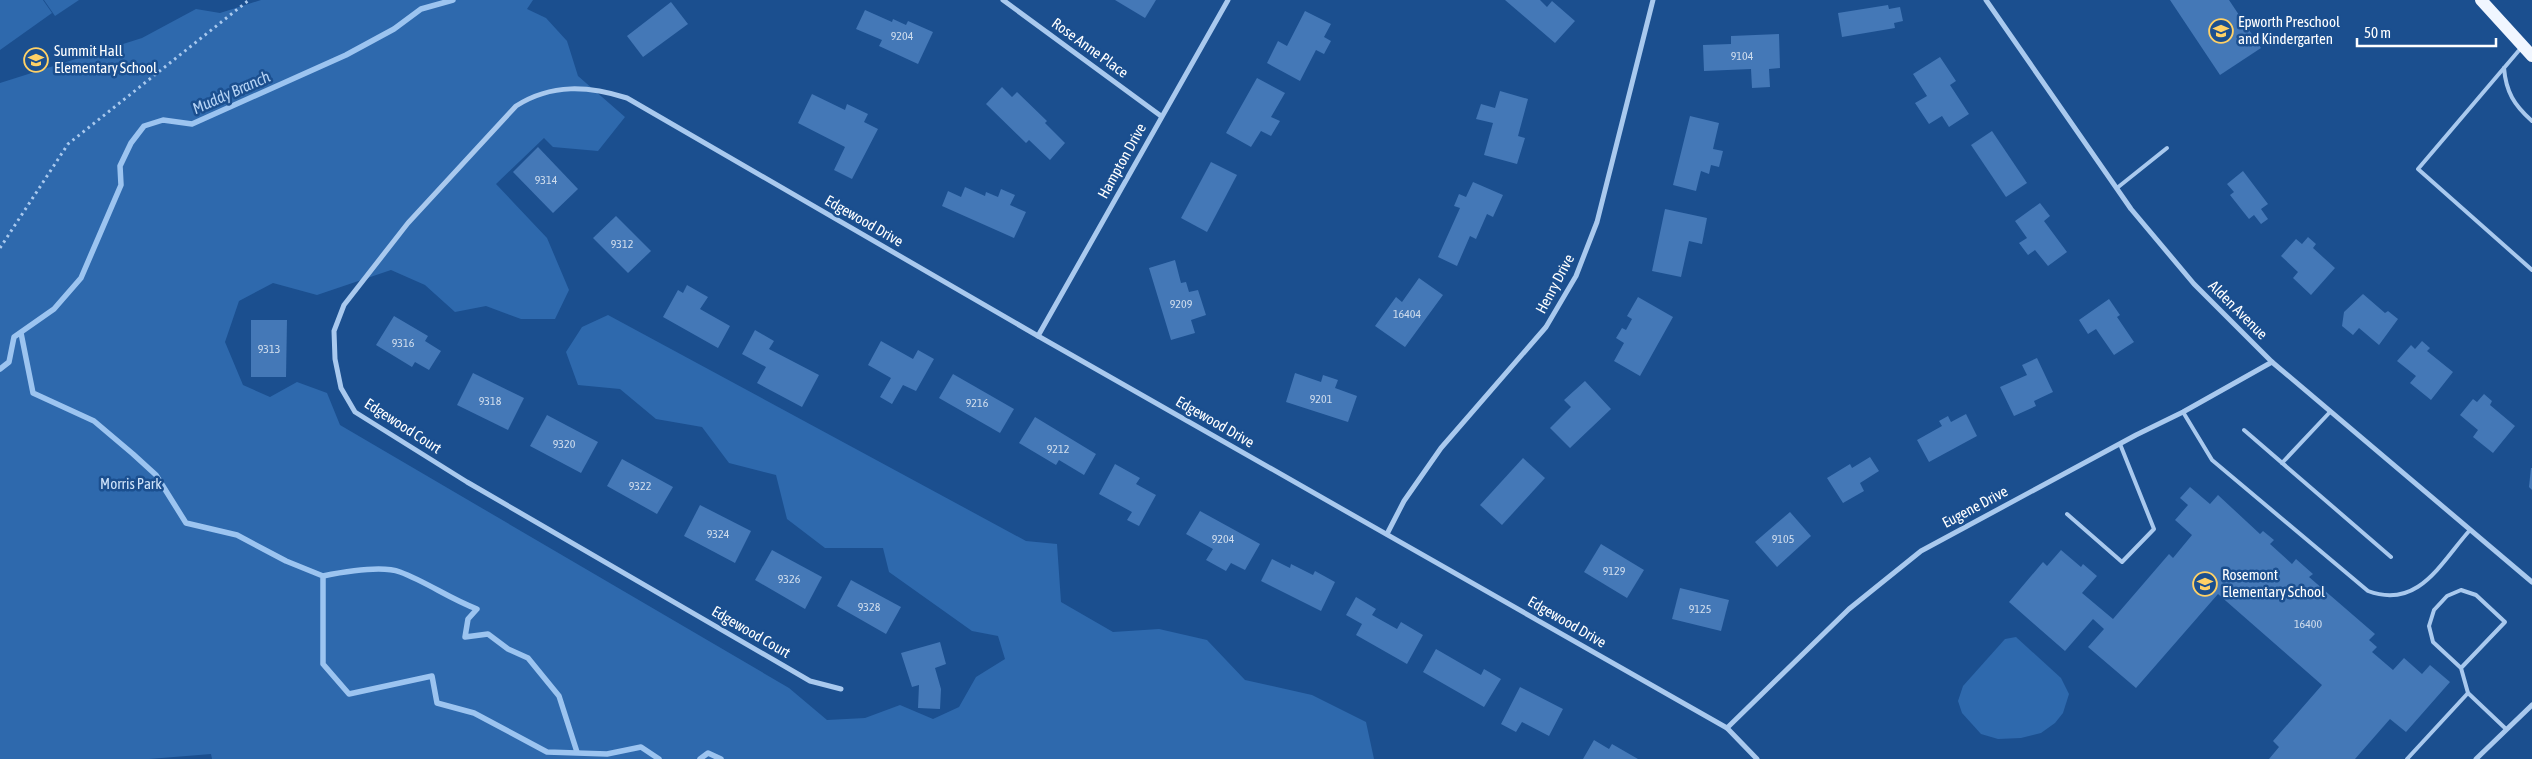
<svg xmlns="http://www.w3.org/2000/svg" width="2532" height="759" viewBox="0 0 2532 759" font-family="'Asap Condensed',sans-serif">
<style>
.green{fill:#2e69ad}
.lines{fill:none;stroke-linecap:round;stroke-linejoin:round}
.stream{stroke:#9cc4f0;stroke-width:5.5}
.building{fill:#4478b7}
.path{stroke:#a9c9ee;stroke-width:3;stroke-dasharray:2.5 4;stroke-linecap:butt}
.lane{stroke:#a9c9ee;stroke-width:4}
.street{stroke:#a9c9ee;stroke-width:5}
.primary{stroke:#f0f6ff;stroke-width:12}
.labels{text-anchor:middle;stroke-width:5;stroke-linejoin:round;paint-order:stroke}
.number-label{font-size:12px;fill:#d0dded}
.poi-label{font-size:15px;fill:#fff;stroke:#1b4f8f;text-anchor:start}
.street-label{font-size:15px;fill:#fff;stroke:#1b4f8f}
.park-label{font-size:15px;fill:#cfe3fa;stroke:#1b4f8f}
.water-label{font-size:16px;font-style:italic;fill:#b5d3f5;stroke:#1b4f8f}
</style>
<rect width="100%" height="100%" fill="#1b4f8f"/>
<g class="green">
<path d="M0,0H43L52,13L0,50Z"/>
<path d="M44,0H79L55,16Z"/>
<path d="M261,0H533L527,9L546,18L567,41L578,76L625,117L598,151L553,147L544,138L496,184L547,238L569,290L555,319H521L486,306L455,312L425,285L391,270L317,295L273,283L239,301L225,342L243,385L270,397L297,382L327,393L340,425L789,688L827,720L865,718L900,705L933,719L959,707L976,677L1005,659L998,636L972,631L889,572L883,548H825L787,519L776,475L729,463L702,427L656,419L620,389L578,385L566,352L582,327L608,315L1026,541L1057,544L1061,602L1113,632L1159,629L1207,640L1245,680L1312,695L1366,722L1374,759H212L211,754L149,759H0V83L142,38L196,9L220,13Z"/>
<path d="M2016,637L2061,678L2069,694L2063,713L2055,723L2041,733L2021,738L1998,739L1981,734L1962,713L1958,701L1963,686L2005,639Z"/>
</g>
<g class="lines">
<g class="stream">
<path d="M21,333L33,393L94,421L133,454L156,475L186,523L237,535L286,561L323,576V664L349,694L432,676L437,703L474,713L547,752L607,754L641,747L659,759"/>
<path d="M0,369L9,362L14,337L54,309L81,278L121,185L120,166L131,143L144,126L163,120L192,124L346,55L394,29L421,9L453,0"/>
<path d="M323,576C343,572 381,565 400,572C427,582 450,599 477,609L468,619L465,637L488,634L508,649L528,658L559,696L577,752"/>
<path d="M700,759L708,753L721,759"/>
</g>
</g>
<g class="building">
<path d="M1115,0H1156L1145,18Z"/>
<path d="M1505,0H1540L1547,7L1552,1L1575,21L1555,43Z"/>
<path d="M2170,0H2229L2261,48L2220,75Z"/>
<path d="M671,2L688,24L643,57L627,36Z"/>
<path d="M1888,5L1889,9L1900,7L1903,21L1894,23L1895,28L1842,37L1838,13Z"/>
<path d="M865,10L892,22L893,19L906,25L908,21L933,32L918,64L879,46L882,40L856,29Z"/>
<path d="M1305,11L1331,24L1324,37L1331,41L1324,54L1316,50L1300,81L1267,63L1278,41L1287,46Z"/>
<path d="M1779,34L1780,68L1769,69L1770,87L1752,88L1751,69L1704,71L1703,45L1731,44V36Z"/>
<path d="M1940,57L1956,81L1950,85L1969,114L1949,127L1942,116L1929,124L1915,103L1927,96L1913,74Z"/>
<path d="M1257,78L1285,93L1271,117L1280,121L1271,136L1261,131L1251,147L1226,133Z"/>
<path d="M1002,87L1012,97L1017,92L1047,121L1045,123L1065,143L1050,160L1029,140L1026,143L986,104Z"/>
<path d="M1500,91L1528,99L1518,136L1525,138L1517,164L1484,155L1493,123L1476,119L1481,104L1495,108Z"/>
<path d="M812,94L845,110L847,104L868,114L864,122L878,129L852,179L834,170L845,147L798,123Z"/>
<path d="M1690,116L1719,123L1713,149L1723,151L1719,167L1711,165L1709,174L1701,171L1696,191L1673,185Z"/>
<path d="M1992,131L2027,183L2006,197L1971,145Z"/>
<path d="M538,147L578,189L553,213L513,172Z"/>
<path d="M1211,162L1237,175L1207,232L1181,218Z"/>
<path d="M2243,171L2268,204L2261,209L2268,219L2261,224L2254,215L2249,219L2230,195L2234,192L2227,184Z"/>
<path d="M1473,182L1503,195L1493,217L1487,214L1476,239L1470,236L1457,266L1438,257L1460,208L1454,206L1459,194L1466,197Z"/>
<path d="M965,187L985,196L986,192L998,197L1001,189L1015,195L1010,205L1026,212L1014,238L942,206L948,191L961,197Z"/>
<path d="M2040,203L2050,216L2044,221L2067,252L2048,266L2035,250L2028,255L2019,243L2027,238L2015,221Z"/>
<path d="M1665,209L1707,218L1702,244L1689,241L1681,277L1652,271Z"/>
<path d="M616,216L651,251L628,273L593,238Z"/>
<path d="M2308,237L2316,244L2313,248L2335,268L2311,295L2293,278L2298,272L2281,256L2296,239L2302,244Z"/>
<path d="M1175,260L1181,283L1186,282L1189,292L1198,290L1206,315L1191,320L1195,333L1171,340L1149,268Z"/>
<path d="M1419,278L1443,295L1405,347L1375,326L1396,297L1402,302Z"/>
<path d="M687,285L708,297L700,309L730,326L718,348L663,317L678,290L683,293Z"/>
<path d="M2363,294L2385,313L2388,311L2398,319L2379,345L2359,328L2353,335L2342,326L2344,312Z"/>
<path d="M1638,297L1673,317L1640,376L1614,361L1624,343L1616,338L1622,328L1626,330L1632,319L1627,316Z"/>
<path d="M2109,299L2120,315L2117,317L2134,342L2114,355L2096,329L2088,334L2079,320Z"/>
<path d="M394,316L428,336L425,341L441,351L429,370L415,362L412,367L376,345Z"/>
<path d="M251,320H287L286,377H251Z"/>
<path d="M755,330L774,341L769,349L819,375L802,407L757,383L766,367L742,354Z"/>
<path d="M881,341L913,359L918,350L934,359L916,391L903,385L892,404L880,397L891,378L868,365Z"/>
<path d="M2422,341L2430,348L2427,351L2453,372L2431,400L2410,383L2416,376L2397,361L2411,345L2415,349Z"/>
<path d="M2037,358L2053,392L2034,401L2036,406L2014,416L2000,387L2027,375L2022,365Z"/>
<path d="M473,373L524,398L508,430L457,405Z"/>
<path d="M1295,373L1321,382L1323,375L1338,380L1335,388L1357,396L1348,422L1286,402Z"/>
<path d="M953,374L1014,409L1000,433L939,398Z"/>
<path d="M1585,381L1611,409L1570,448L1550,428L1571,407L1564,400Z"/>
<path d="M2484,394L2492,401L2490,405L2515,426L2493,453L2473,437L2478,430L2460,415L2473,399L2477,402Z"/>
<path d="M1966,414L1977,436L1929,462L1917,440L1942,426L1939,421L1948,416L1951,422Z"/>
<path d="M547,415L598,442L581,473L530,446Z"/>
<path d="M1035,417L1096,454L1084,475L1059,460L1056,465L1019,443Z"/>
<path d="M1870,457L1879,471L1860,483L1864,491L1843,503L1827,478L1850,464L1852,468Z"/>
<path d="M1523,458L1545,478L1502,525L1480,505Z"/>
<path d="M622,459L673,487L657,514L607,486Z"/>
<path d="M1115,464L1140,478L1136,484L1156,495L1139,526L1127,520L1132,512L1099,494Z"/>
<path d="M2531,468H2532V490L2529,487Z"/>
<path d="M2190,487L2210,504L2218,495L2260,534L2263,531L2274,540L2270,544L2292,564L2296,559L2313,574L2309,577L2375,634L2369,640L2377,647L2372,652L2393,670L2404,658L2422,674L2430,665L2450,682L2406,732L2390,719L2355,759H2269L2279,747L2273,741L2322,685L2218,594L2136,688L2088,647L2104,629L2093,619L2065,651L2009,602L2043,562L2047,566L2061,550L2081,567L2083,564L2097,576L2082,593L2113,619L2169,554L2173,558L2192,535L2175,520L2188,505L2180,498Z"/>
<path d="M700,505L751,531L735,563L684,536Z"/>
<path d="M1200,511L1260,544L1245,570L1231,563L1226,571L1206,560L1213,549L1186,534Z"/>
<path d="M1790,512L1811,536L1777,567L1755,542Z"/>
<path d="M1601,544L1644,570L1627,598L1584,572Z"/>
<path d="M772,550L822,577L805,609L755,580Z"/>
<path d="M1272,559L1290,568L1291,564L1313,575L1315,571L1335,582L1321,611L1261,581Z"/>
<path d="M851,580L901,607L886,634L837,606Z"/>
<path d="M1680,588L1729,600L1721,631L1672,619Z"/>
<path d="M1356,597L1376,609L1372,615L1397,629L1401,622L1423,635L1407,664L1356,635L1362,624L1346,615Z"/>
<path d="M940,642L946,664L935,668L941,689L940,709L918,708L919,685L912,687L901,653Z"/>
<path d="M1436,649L1481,675L1484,669L1501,679L1484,707L1423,672Z"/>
<path d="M1520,687L1563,709L1549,736L1522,722L1516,732L1501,724Z"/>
<path d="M1594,740L1609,749L1612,744L1638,759H1583Z"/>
</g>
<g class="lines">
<path class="path" d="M0,248L68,144L249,0"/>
<g class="lane">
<path d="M2521,48L2418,169L2532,270"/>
<path d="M2504,68C2506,92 2514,105 2532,121"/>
<path d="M2117,188L2167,148"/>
<path d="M2183,412L2212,460L2368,591C2419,610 2441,562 2470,530"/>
<path d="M2244,430L2391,557"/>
<path d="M2282,463L2330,412"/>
<path d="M2067,514L2122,562L2154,529L2120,444"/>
<path d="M2461,668L2505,622L2476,595L2461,590L2447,596L2434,610L2429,626L2433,642L2461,668L2468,693L2506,729"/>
<path d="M2407,759L2468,693"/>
</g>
<g class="street">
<path d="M1003,0L1161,116"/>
<path d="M1986,0L2131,209L2194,284L2272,362L2532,582"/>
<path d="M1038,336L1228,0"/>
<path d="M1387,534L1404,501L1441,448L1546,327L1576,276L1597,222L1653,0"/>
<path d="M841,689L810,681L467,482L355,412L341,388L335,359L334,331L344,305L408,223L516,106C552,83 589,86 627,98L1038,336L1727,728L1757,759"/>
<path d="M1727,728L1849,609L1921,551L2136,435L2183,412L2272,362"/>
<path d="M2476,759L2532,705"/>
</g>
<path class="primary" d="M2481,0L2532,56"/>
</g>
<defs>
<g id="school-ring" transform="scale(1.25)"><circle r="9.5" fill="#1b4f8f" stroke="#ffd166" stroke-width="1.5"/><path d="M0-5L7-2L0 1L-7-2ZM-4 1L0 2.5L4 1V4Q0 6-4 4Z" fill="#ffd166"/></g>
</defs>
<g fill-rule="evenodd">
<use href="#school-ring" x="2221" y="31"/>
<use href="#school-ring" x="36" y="60"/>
<use href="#school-ring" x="2205" y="584"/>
</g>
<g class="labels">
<g class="number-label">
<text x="902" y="40">9204</text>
<text x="1742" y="60">9104</text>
<text x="546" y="184">9314</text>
<text x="622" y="248">9312</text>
<text x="1181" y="308">9209</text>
<text x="1407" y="318">16404</text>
<text x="403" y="347">9316</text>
<text x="269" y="353">9313</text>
<text x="1321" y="403">9201</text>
<text x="490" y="405">9318</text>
<text x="977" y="407">9216</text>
<text x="564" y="448">9320</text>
<text x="1058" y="453">9212</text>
<text x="640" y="490">9322</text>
<text x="718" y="538">9324</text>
<text x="1223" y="543">9204</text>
<text x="1783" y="543">9105</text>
<text x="1614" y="575">9129</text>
<text x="789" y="583">9326</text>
<text x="869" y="611">9328</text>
<text x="1700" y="613">9125</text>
<text x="2308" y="628">16400</text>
</g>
<g class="poi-label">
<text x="2238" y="27">Epworth Preschool<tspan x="2238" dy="17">and Kindergarten</tspan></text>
<text x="54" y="56">Summit Hall<tspan x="54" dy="17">Elementary School</tspan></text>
<text x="2222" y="580">Rosemont<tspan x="2222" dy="17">Elementary School</tspan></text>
</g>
<g class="street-label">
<text transform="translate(1090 48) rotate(36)" y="5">Rose Anne Place</text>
<text transform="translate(1122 161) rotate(-61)" y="5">Hampton Drive</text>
<text transform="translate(864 221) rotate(30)" y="5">Edgewood Drive</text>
<text transform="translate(1555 284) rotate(-62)" y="5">Henry Drive</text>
<text transform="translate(2238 310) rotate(45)" y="5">Alden Avenue</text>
<text transform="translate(1215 422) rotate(30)" y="5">Edgewood Drive</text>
<text transform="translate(403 426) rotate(33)" y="5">Edgewood Court</text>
<text transform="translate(1975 507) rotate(-28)" y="5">Eugene Drive</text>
<text transform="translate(1567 622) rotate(30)" y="5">Edgewood Drive</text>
<text transform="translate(751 632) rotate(30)" y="5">Edgewood Court</text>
</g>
<g class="park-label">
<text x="131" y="489">Morris Park</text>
</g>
<g class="water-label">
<text transform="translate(231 92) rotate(-24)" y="6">Muddy Branch</text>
</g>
</g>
<path d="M2357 38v8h139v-8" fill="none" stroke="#ffffff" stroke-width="2.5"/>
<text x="2364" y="38" font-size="15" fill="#ffffff" stroke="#1b4f8f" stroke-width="4" paint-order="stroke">50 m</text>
</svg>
